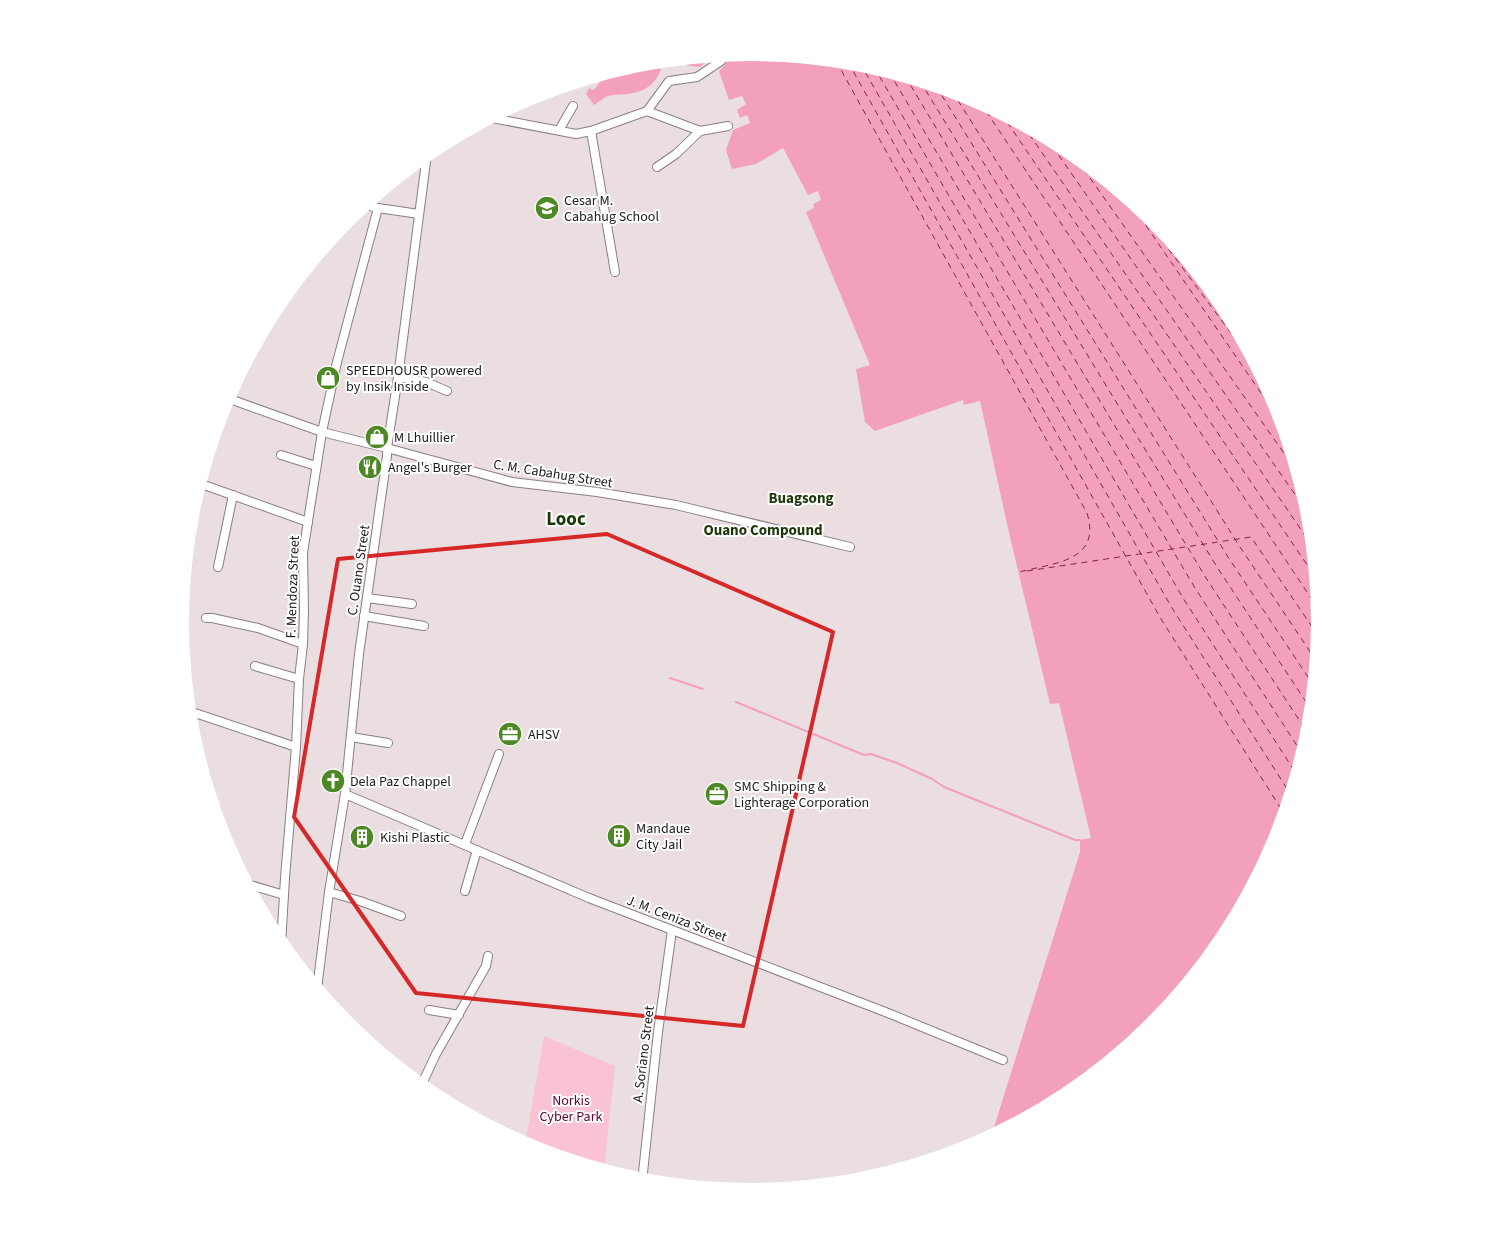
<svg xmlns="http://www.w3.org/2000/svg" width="1501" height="1245" viewBox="0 0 1501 1245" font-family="'Source Sans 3',sans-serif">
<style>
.green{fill:#f9c3d3}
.water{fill:#f3a0bb}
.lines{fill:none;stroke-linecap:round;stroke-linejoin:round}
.stream{stroke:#f3a0bb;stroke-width:2}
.ferry{stroke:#82234b;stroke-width:1;stroke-dasharray:6 5;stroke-linecap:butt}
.minor-casing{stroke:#8a7e81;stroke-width:10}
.minor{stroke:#fff;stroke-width:8}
.marked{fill:none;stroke:#d62828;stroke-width:4;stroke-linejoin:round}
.labels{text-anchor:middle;stroke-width:4;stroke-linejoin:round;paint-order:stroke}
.poi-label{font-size:14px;fill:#1f1b1c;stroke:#fff;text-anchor:start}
.street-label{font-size:14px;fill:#1f1b1c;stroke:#fff}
.park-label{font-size:14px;fill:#630033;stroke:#fff}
.neighbourhood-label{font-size:15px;font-weight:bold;fill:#1c3808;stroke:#fff}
.district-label{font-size:19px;font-weight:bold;fill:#1c3808;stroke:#fff}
</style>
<rect width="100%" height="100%" fill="#eadee1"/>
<path class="green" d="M544,1036L615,1066L604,1170L526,1139Z"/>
<g class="water">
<path d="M751,53L862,64L969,96L1067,149L1154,220L1225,306L1277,405L1310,512L1320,623L1309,734L1277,841L1224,939L1153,1026L1067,1097L991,1137L1080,852V840L1091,838L1059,703L1050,704L1010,537L980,401L964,405L963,400L875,431L865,422L856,369L870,365L806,212L814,208L813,204L821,200L818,191L808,195L783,148L756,164L732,169L726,150L733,130L750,123L747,115L740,118L737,110L746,104L742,96L729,100L719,71L725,65L718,56Z"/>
<path d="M713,56L700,67L677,64V60Z"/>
<path d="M663,61C659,81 649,91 628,94C621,95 615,94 608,96C603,98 599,102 594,105L586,94L589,88L594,90L606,74L640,63Z"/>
</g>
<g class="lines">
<g class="stream">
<path d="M670,678L703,689"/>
<path d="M736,702L864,755L871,754L897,763L932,779L944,787L1075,840H1080"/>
</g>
<g class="ferry">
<path d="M836,61L1087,513C1102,562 1053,563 1019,572"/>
<path d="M848,62L1161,619L1285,815"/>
<path d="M860,63L1172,608L1291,795"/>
<path d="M874,67L1183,598L1297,775"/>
<path d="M889,72L1195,588L1303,755"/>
<path d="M905,76L1206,578L1309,735"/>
<path d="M920,81L1217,567L1312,711"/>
<path d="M936,86L1228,557L1314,686"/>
<path d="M952,91L1240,547L1317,662"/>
<path d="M980,102L1319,610"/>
<path d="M1001,113L1316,578"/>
<path d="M1023,125L1313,547"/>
<path d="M1046,137L1310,516"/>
<path d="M1071,151L1298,473"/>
<path d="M1127,198L1283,425"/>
<path d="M1136,205L1259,371"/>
<path d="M1027,571L1251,537L1319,637"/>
</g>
<g class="minor-casing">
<g id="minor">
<path d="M647,111L669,81L697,77L721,61"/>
<path d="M492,118L576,134L591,131L647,111L700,131L728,126"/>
<path d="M559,130L573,106"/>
<path d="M591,131L615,272"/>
<path d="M657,167L676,154L700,131"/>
<path d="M366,205L378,208L419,214"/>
<path d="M398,377L426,382L447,391"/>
<path d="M227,398L322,432L387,448L512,482L597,492L676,505L850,547"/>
<path d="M281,455L316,466"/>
<path d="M207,486L308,522"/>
<path d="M218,567L233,495"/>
<path d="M367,598L412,604"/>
<path d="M364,616L424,626"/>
<path d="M206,618H212L258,628L303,644"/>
<path d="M255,666L299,679"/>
<path d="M189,711L296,747"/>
<path d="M351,737L388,743"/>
<path d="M345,794L589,898L888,1013L1003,1060"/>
<path d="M465,844L499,754"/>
<path d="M247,884L284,895"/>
<path d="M465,891L477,850"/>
<path d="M329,892L360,901L401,916"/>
<path d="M281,945L285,878L296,747L299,679L303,644L304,610L303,553L322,432L337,362L378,208"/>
<path d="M317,989L329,892L345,794L359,654L387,456V448L398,377L427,154"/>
<path d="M429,1010L459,1015"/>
<path d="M421,1086L436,1054L486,966L488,956"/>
<path d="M642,1182L658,1032L672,930"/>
</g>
</g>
<use href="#minor" class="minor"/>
</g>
<path class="marked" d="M607,534L833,632L743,1026L416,993L294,817L338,559Z"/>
<defs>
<g id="school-disc" transform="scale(1.25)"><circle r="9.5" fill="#4e8824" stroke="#fff"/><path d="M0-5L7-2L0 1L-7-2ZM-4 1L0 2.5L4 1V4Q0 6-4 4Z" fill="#fff"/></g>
<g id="shop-disc" transform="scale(1.25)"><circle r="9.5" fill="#4e8824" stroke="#fff"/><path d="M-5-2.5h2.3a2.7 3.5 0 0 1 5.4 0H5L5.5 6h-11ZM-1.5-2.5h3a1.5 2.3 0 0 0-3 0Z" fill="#fff"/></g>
<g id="restaurant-disc" transform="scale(1.25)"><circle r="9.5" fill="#4e8824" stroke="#fff"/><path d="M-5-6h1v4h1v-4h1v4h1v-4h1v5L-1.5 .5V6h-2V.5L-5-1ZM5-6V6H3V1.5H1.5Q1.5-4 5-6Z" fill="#fff"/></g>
<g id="office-disc" transform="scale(1.25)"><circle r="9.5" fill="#4e8824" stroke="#fff"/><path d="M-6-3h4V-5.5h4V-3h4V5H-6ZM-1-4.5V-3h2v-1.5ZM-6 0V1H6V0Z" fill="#fff"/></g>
<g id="church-disc" transform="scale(1.25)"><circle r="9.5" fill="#4e8824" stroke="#fff"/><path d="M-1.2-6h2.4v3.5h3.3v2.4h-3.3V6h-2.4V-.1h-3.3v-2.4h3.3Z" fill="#fff"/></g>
<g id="building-disc" transform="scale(1.25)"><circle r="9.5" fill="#4e8824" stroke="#fff"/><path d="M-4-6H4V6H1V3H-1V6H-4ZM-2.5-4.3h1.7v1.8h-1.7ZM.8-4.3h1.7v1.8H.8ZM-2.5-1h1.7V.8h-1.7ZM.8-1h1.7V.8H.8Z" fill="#fff"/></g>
</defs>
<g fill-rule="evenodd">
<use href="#school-disc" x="547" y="208"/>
<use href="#shop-disc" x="328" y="378"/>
<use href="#shop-disc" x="377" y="437"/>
<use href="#restaurant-disc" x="370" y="467"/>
<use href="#office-disc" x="510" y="734"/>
<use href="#church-disc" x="333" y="781"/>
<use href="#office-disc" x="717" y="794"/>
<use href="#building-disc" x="619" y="836"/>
<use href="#building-disc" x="362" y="837"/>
</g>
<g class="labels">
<g class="poi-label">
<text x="564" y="205">Cesar M.<tspan x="564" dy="16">Cabahug School</tspan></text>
<text x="346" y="375">SPEEDHOUSR powered<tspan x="346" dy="16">by Insik Inside</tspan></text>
<text x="394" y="442">M Lhuillier</text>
<text x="388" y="472">Angel's Burger</text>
<text x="528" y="739">AHSV</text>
<text x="350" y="786">Dela Paz Chappel</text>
<text x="734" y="791">SMC Shipping &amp;<tspan x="734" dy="16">Lighterage Corporation</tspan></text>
<text x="636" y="833">Mandaue<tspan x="636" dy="16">City Jail</tspan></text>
<text x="380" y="842">Kishi Plastic</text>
</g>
<g class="street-label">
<text transform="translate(553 473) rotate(9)" y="5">C. M. Cabahug Street</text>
<text transform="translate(358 570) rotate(-82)" y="5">C. Ouano Street</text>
<text transform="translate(292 587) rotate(-88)" y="5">F. Mendoza Street</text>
<text transform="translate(677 918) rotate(21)" y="5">J. M. Ceniza Street</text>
<text transform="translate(643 1054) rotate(-83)" y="5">A. Soriano Street</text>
</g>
<g class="park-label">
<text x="571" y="1105">Norkis<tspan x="571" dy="16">Cyber Park</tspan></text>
</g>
<g class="neighbourhood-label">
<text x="801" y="503">Buagsong</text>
<text x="763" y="535">Ouano Compound</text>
</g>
<g class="district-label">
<text x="566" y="525">Looc</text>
</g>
</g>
<path d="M0 0H1501V1245H0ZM189 622a561 561 0 1 1 1122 0a561 561 0 1 1-1122 0Z" fill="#fff" fill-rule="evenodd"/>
</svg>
